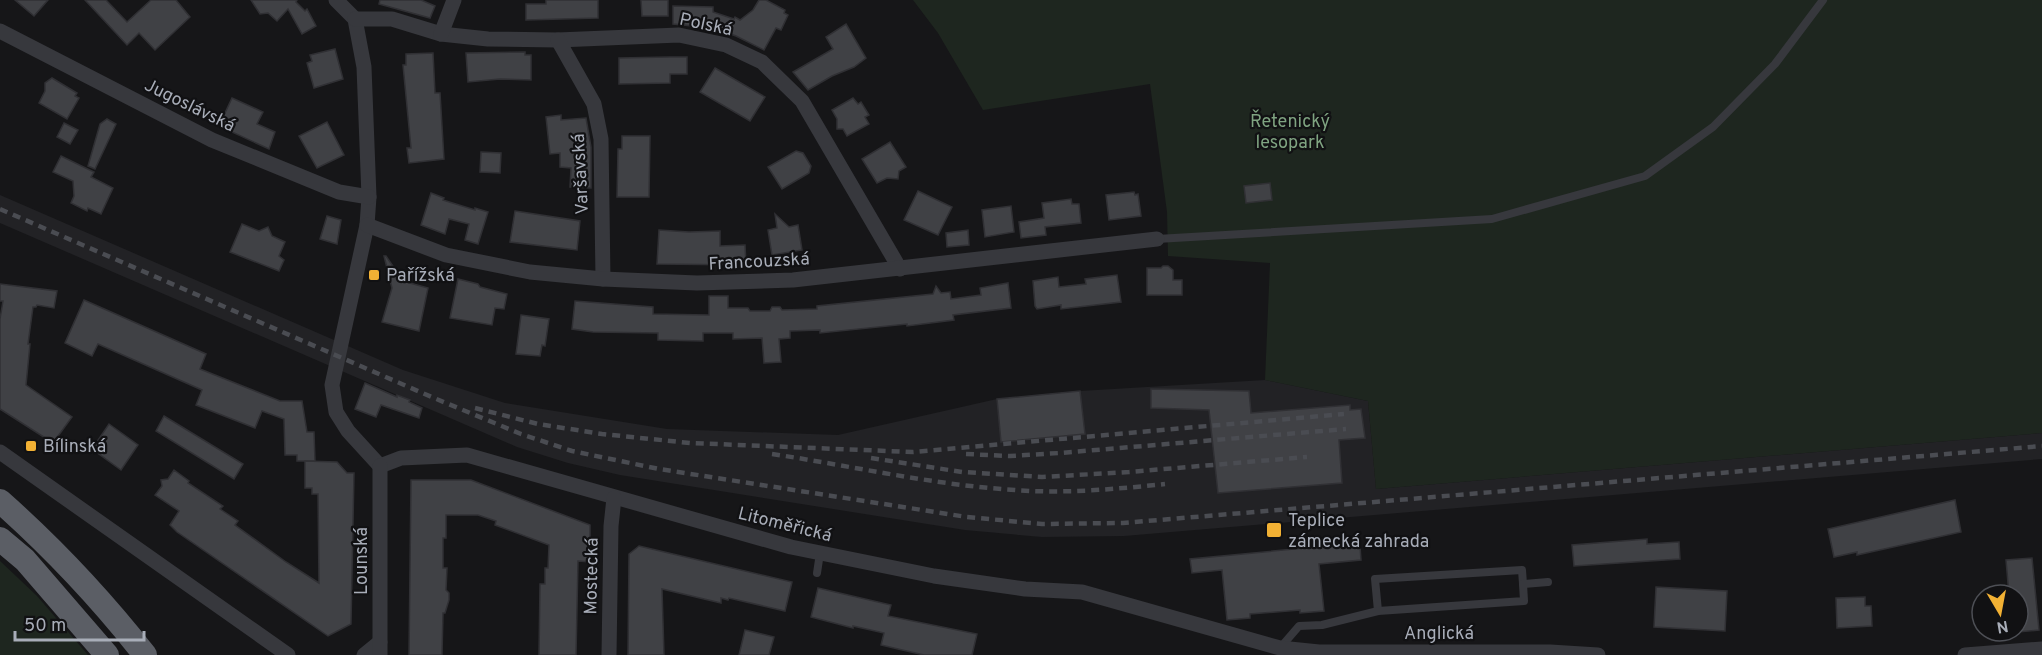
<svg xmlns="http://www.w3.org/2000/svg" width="2042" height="655" viewBox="0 0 2042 655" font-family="Overpass,sans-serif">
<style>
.built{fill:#222225}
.green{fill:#1e261f}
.building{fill:#404145;stroke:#303034;stroke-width:1.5}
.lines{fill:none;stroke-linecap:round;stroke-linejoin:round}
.service{stroke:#37383d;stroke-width:8}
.minor{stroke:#37383d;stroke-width:15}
.trunk{stroke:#5b5e65;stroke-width:24}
.rail{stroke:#4a4c52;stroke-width:4.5;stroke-dasharray:8 6;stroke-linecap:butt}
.poi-dot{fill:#f2b134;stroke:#111113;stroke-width:2}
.labels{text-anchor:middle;stroke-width:4.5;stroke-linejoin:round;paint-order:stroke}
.street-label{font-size:18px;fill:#a8adb8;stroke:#111113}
.park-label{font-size:18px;fill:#7fa381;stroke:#111113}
.poi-label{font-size:18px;fill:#a8adb8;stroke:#111113;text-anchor:start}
</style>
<rect width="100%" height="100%" fill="#161618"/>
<path class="built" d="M0,195L403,370L505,403L667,429L838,435L997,399L1080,391L1265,380L1368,401L1376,489L2042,433V459L1124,536L1042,537L965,530L620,475L568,463L517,447L0,223Z"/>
<g class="green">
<path d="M913,0H2042V433L1376,489L1368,401L1265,380L1270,263L1168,256L1167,212L1150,84L983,110L938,33Z"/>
<path d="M0,561L37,596L88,655H0Z"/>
</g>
<g class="building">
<path d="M15,0H48L34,16Z"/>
<path d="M85,0H106L127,22L151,0H176L190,17L155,50L139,33L127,45Z"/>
<path d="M251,0H297L296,2L305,11L307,9L316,26L302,34L288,9L277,21L268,13L260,14Z"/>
<path d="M380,0H421L435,6L430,18L379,4Z"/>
<path d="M546,0H598V18L526,20V4H546Z"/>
<path d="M641,0H668V16H642Z"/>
<path d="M759,0H766L785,10L784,13L788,15L781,30L776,28L764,50L736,36L713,28L673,24V6L713,7V12L734,19L735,17L740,20L753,10Z"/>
<path d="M846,24L866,58L854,67L832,76L808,90L793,72L833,49L826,37Z"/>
<path d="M335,49L343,79L314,88L307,63L312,61L310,55Z"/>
<path d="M525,52V55H531V80L500,79L468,82L466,53Z"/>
<path d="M433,53L435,93H440L444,159L409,163L407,148H411L403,65H406V54Z"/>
<path d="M669,57H687V74H670V83L619,84V58Z"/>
<path d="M715,68L765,97L750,121L700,92Z"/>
<path d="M52,78L77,93L75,96L79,98L67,119L39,103L45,91V83Z"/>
<path d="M232,98L263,112L257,124L275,132L269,149L219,126Z"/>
<path d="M853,98L858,104L861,102L869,115L865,117L869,124L847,136L843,129H837V119L832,110Z"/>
<path d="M561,115V120L586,118L591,147V188L570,187L571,168L560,167V153L550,154L546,117Z"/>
<path d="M107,119L116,124L95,169L88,166L100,124Z"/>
<path d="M327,122L344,155L317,168L299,136Z"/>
<path d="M64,123L78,130L70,144L57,137Z"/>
<path d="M622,136H650L649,197H617L618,149H622Z"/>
<path d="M890,142L906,167L899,171L898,179L887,178L877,183L862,159Z"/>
<path d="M796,151L803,153L811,166L809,173L782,189L768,167Z"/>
<path d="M481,152L501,153L500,173L480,172Z"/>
<path d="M61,156L94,172L91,177L113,188L101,214L88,208L87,211L71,203L74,196L73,181L53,172Z"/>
<path d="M1270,183L1272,200L1246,203L1244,186Z"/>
<path d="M918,191L952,207L938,235L904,220Z"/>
<path d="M1134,192L1135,195L1138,194L1141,216L1109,220L1106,195Z"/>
<path d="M431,193L444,198L443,200L475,210V208L488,212L478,244L465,240L469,224L449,219L445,234L421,225Z"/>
<path d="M1071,199L1072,204H1079L1081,223L1045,227L1046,235L1021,238L1019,222L1044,218L1042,203Z"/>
<path d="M1011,206L1014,232L985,237L982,210Z"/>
<path d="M515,211L580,221L577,250L510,242Z"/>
<path d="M775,214L789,227L798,225L802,250L772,255L768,230L777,228Z"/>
<path d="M327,216L341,220L337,244L320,239Z"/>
<path d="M242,224L259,231L268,227L272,236L285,242L279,256L284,260L279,271L230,252Z"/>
<path d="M659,230L689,232L720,231V246L745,245L746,265L657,264Z"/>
<path d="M968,230L969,245L947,247L946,233Z"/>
<path d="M384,256H386L403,281L428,288L419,331L382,322L392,288Z"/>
<path d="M1163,266H1168L1173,270V280H1182V295H1147V268H1161Z"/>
<path d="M1117,275L1121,302L1061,309V305L1037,309L1035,306L1033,281L1058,277L1059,287L1086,284L1085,279Z"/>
<path d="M458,279L478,284L480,287L507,294L504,309L495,308L492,325L450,318Z"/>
<path d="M1008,283L1011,308L953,315L954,320L907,326V324L820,333V330L790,331V338L779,339L781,362L764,363L762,338L733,339V333H703V341L658,340V333L593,332L572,329L575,301L653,307V314L709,315V296H728V308H748L750,311H770L772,307H780L782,310L817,309V306L933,294L936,286L941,293L950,292L951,299L981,295L980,288Z"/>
<path d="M0,284L57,291L54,308L37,305L36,307H33L28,344H30L26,385L72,417L53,443L0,409V319L3,301H0Z"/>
<path d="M84,300L206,354L200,369L280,401H302L307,432H314L315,461H297V455H285L284,419L262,411L255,428L196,405L202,390L98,344L92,356L65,343Z"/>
<path d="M521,315L549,319L545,346L542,345L540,356L516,354Z"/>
<path d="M365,383L397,397V395L410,400L409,402L422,408L419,418L381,405L376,417L355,409Z"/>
<path d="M1151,389L1249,391L1251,413L1350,405V410L1361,409L1365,438L1339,440L1342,483L1218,493L1209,410L1151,408Z"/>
<path d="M1080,391L1085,434L1001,442L997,399Z"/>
<path d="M164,416L243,464L234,479L156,431Z"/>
<path d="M109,424L138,445L121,470L92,449Z"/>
<path d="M305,461L337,462L347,473H354L351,624L328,636L177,532L170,525L179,511L155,495L162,486L161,480L168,479L174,470L189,481L188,483L223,506L220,509L238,521L235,525L286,562L319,583L318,494H312V488H305Z"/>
<path d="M411,480H471L590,525V562L578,561L576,655H539L540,584H545V568H548L549,545L495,525L496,521L478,515H446V538H443V568H447L446,590L449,593V600L445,613H443L442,655H409Z"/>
<path d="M1955,500L1961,532L1857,555V552L1834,557L1828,529Z"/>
<path d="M1647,539V544L1679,542L1680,559L1574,566L1572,545Z"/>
<path d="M1347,544L1348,547L1360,546L1361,560L1319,564L1324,611L1300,613V610L1250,614V618L1227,620L1222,570L1192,573L1190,559Z"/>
<path d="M639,546L792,582L785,611L729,598L728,600L721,598V603L662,589L664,655H628L629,554Z"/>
<path d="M2032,558L2039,630L2018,632V595H2009L2006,560Z"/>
<path d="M1656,587L1727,591L1725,631L1654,627Z"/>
<path d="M818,588L891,605L888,616L977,634L972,655H924L898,649L881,645L884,633L853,626V628L811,617Z"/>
<path d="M1865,597V606H1871L1872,626L1837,628L1836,598Z"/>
<path d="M745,630L774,637L769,655H739Z"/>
</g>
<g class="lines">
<g class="service">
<path d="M1157,239L1492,219L1645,176L1713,127L1775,64L1823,0"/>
<path d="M817,573L820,553"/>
<path d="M1378,611L1375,579L1522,570L1523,584"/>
<path d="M1280,648L1299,626L1322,625L1378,611L1524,601L1523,584L1548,582"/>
</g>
<g class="minor">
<path d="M336,0L355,19L364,67L369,197L367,225L332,385L336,412L348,431L380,466"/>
<path d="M355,19H392L441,34L488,39L558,40L679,35L726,45L762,62L802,101L900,269"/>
<path d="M0,31L212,140L339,192L369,197"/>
<path d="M441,34L454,0"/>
<path d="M558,40L594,104L601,139L603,279"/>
<path d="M367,225L446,255L530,272L603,279L697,283L793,280L1157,239"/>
<path d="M0,452L288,655"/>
<path d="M380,466L401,458L467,455L791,547L934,576L1025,589L1082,592L1280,648L1319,652H1550L1598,655"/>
<path d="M364,655L380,642"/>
<path d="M380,655V466"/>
<path d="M609,655L611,526L614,498"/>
<path d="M1965,655L2042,649"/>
</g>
<g class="trunk">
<path d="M0,501C53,548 101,599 145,655"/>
<path d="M0,539L25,560L107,655"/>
</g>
<g class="rail">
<path d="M0,209L434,398L521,434L572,451L659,469L967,517L1042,524L1123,523L2042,446"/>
<path d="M475,408L538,424L602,434L690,443L913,452L1344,414"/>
<path d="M772,454C853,466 933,485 1015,490C1065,494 1116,489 1165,484"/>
<path d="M966,454L1010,456L1060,453L1346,429"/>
<path d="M871,458L962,472L1042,477L1129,472L1307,457"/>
</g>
</g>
<g class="poi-dot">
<rect x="368" y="269" width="12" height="12" rx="3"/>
<rect x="25" y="440" width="12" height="12" rx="3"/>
<rect x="1266" y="522" width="16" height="16" rx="3"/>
</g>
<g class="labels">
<g class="street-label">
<text transform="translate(706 24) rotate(12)" y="6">Polská</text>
<text transform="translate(190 105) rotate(26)" y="6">Jugoslávská</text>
<text transform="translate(580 174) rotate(-93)" y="6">Varšavská</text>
<text transform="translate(759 261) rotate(-3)" y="6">Francouzská</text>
<text transform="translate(785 524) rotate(14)" y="6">Litoměřická</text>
<text transform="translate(361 561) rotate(-90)" y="6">Lounská</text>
<text transform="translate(591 576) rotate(-89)" y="6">Mostecká</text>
<text x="1439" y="639">Anglická</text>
</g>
<g class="park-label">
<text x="1290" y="127">Řetenický<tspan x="1290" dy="21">lesopark</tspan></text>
</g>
<g class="poi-label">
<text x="386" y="281">Pařížská</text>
<text x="43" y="452">Bílinská</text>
<text x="1288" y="526">Teplice<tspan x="1288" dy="21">zámecká zahrada</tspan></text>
</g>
</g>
<g transform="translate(2000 613) rotate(170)"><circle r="28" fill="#111113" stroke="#4d4f55" stroke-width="1.5"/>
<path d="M0-4.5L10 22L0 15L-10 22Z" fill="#f2b134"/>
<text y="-9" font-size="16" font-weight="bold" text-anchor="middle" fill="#a8adb8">N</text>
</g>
<path d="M15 631v9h129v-9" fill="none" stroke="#a8adb8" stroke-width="3"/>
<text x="24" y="631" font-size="18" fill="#a8adb8" stroke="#111113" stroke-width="4.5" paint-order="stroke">50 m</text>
</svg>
